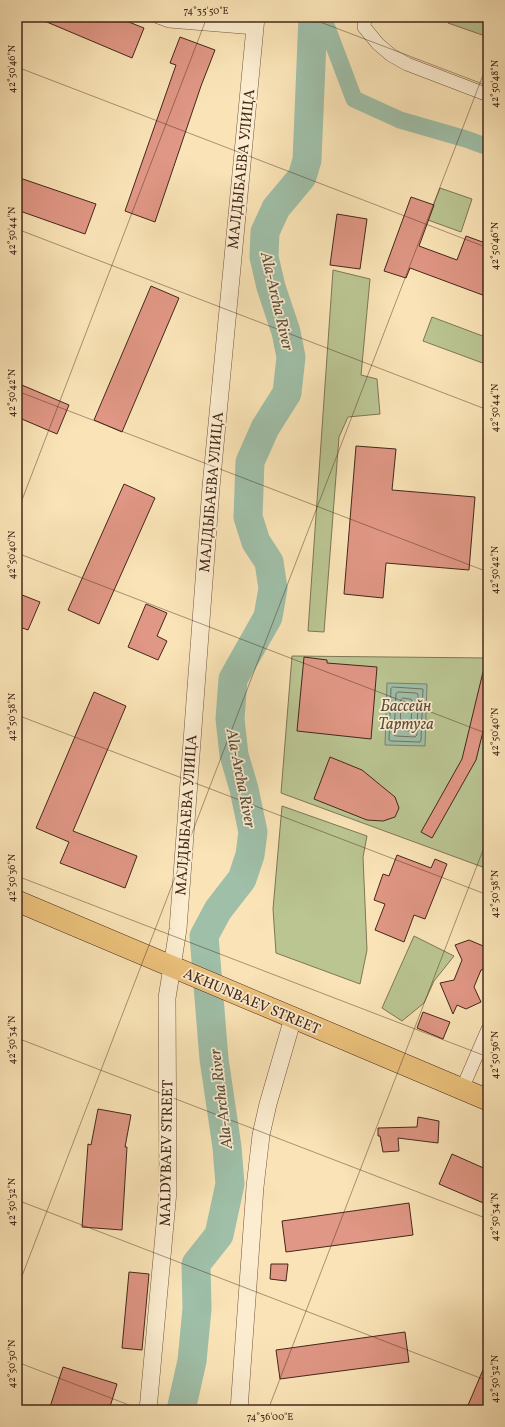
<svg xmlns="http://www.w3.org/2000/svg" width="505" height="1427" viewBox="0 0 505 1427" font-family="Vollkorn,serif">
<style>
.green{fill:#bac592;stroke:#7f7656}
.water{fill:#9fbfa8;stroke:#7b826f}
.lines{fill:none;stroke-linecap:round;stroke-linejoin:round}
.shore{stroke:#727361;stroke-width:1}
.canal{stroke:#9fbfa8;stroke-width:17}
.river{stroke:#9fbfa8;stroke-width:29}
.building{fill:#e09785;stroke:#44271a}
.minor-casing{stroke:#725641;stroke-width:14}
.tertiary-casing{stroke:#725641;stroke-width:18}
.primary-casing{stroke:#44271a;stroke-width:22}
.minor{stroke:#fcedd0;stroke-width:13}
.tertiary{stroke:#fcedd0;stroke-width:17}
.primary{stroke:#edc27c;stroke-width:21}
.ticks{fill:none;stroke:#44271a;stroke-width:1;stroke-opacity:0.45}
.labels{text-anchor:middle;stroke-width:3.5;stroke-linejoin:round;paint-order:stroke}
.street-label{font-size:15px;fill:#44271a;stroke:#fcedd0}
.water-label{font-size:16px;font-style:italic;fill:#5b4d3e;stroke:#fcedd0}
.neatline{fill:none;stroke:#44271a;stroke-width:1.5}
.ticks-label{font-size:10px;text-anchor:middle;fill:#44271a}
</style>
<rect width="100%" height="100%" fill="#fae4b7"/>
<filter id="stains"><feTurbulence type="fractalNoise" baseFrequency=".005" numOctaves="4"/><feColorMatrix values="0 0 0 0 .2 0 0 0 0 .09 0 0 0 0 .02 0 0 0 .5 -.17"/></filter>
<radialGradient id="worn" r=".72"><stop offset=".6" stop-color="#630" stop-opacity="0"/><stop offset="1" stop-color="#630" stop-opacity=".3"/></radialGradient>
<g class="green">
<path d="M449,17H488V37L448,23Z"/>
<path d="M440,188L472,199L461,232L428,220Z"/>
<path d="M333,270L370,279L361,375L377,379L380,414L348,417L339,437L324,632L308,631Z"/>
<path d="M432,317L488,338V365L423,341Z"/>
<path d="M292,656L488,658V869L281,793Z"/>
<path d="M282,806L367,836L363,857L367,950L360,984L276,953L273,909Z"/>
<path d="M414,936L454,956L434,981L424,1003L402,1021L382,1008Z"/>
</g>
<path class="water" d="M387,683L427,684L425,746L385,745Z"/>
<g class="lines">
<g class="shore">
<path d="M393,687L423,689L421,740L420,742L391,741L389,740L391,689Z"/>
<path d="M398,692L416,693L418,694L417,735L415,737L396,736L394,735L396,694Z"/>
<path d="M403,698L410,699L412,700L411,729L409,731L402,730L400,729L401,700Z"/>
</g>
<path class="canal" d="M323,17L354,99L400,120L466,139L488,147"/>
<path class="river" d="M181,1410L192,1361L197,1309L196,1264L219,1235L230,1184L227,1147L214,1059L204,936L218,910L242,879L250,855L253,832L244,789L234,755L230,719L233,679L268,617L273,588L269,562L256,542L248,517L250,462L265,428L287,393L291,357L286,332L271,287L264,257L265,232L276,208L302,177L307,160L313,17"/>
</g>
<g class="building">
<path d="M35,17H116L144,28L132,58Z"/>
<path d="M180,37L215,50L201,86L155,222L125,211L176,65L170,63Z"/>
<path d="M17,177L96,204L85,234L17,210Z"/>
<path d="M411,197L434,205L419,246L457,260L466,236L488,244V297L410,268L406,278L384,271Z"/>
<path d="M337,214L367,219L360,269L330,265Z"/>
<path d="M151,286L179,298L122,432L94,420Z"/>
<path d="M17,383L69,405L57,434L17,417Z"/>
<path d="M356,446L396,449L392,490L475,497L469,570L386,563L383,598L344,594Z"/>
<path d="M124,484L155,498L99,624L68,610Z"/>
<path d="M17,593L40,602L28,630L17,626Z"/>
<path d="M146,604L167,613L157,636L167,641L158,660L128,647Z"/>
<path d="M304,657L327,660V663L377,667L371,739L297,731Z"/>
<path d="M483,672H488V711L476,760L432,838L421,832L462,759Z"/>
<path d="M94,692L126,706L73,831L137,856L125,888L60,863L69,842L36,828Z"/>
<path d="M330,757L362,770L395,797L399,808L395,817L383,821L367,820L314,799Z"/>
<path d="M397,855L431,868L435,859L447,864L425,919L414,915L404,942L375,930L385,904L374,900L383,874L389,876Z"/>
<path d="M469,940L488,948V968L481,970L474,987L481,1002L466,1009L457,1005L453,1014L440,983L454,980L462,960L455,945Z"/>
<path d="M423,1012L450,1022L443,1039L417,1028Z"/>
<path d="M98,1109L131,1115L125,1147H127L122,1230L82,1227L88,1144L91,1145Z"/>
<path d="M418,1117L439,1121L438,1143L398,1138L399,1151L383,1152L380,1136H378V1128L417,1127Z"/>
<path d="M452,1154L488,1170V1205L439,1184Z"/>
<path d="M409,1203L413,1235L286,1252L282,1221Z"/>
<path d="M271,1264H288L286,1281L270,1279Z"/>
<path d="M129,1272L149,1274L142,1350L122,1348Z"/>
<path d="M405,1332L409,1362L280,1379L276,1350Z"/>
<path d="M488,1359V1410H466L488,1358Z"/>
<path d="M63,1367L117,1384L109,1410H49Z"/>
</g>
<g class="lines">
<g class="minor-casing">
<g id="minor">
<path d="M158,17L169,21L255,28"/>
<path d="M365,17L364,27L378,44L391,55L407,64L488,95"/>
<path d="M462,1089L488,1029"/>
</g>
</g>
<g class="tertiary-casing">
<g id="tertiary">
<path d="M148,1410L168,1191L167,998L178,929L211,487L256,17"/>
<path d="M239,1410L255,1187L261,1135L268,1104L293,1018"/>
</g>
</g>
<g class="primary-casing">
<path id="primary" d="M17,901L488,1100"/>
</g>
<use href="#minor" class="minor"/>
<use href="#tertiary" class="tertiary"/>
<use href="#primary" class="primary"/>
</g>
<path class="ticks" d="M307,17L488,86M17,67L488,248M17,229L488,410M17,391L488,572M17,513L207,17M17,553L488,734M17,715L488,895M17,876L488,1057M17,1038L488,1219M17,1200L488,1381M17,1289L488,62M17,1362L142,1410M268,1410L488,837"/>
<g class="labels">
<g class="street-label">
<text transform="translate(241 169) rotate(-84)" y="5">МАЛДЫБАЕВА УЛИЦА</text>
<text transform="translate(211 492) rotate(-85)" y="5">МАЛДЫБАЕВА УЛИЦА</text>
<text transform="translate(186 815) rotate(-86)" y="5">МАЛДЫБАЕВА УЛИЦА</text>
<text transform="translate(252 1001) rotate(23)" y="5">AKHUNBAEV STREET</text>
<text transform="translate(166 1153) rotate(-89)" y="5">MALDYBAEV STREET</text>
</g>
<g class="water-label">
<text transform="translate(278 301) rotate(77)" y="6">Ala-Archa River</text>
<text x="406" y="711">Бассейн<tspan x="406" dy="18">Тартуга</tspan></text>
<text transform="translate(242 778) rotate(79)" y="6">Ala-Archa River</text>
<text transform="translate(220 1099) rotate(-97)" y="6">Ala-Archa River</text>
</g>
</g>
<rect width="505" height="1427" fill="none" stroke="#fae4b7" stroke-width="44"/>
<rect x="22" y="22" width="461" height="1383" class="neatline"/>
<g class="ticks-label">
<text x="206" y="14">74°35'50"E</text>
<text transform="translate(11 69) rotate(-90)" y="4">42°50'46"N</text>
<text transform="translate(494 84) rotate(-90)" y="4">42°50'48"N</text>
<text transform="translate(11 231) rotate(-90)" y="4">42°50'44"N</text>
<text transform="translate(494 246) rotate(-90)" y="4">42°50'46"N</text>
<text transform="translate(11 393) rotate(-90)" y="4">42°50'42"N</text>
<text transform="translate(494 408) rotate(-90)" y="4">42°50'44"N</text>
<text transform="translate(11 555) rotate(-90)" y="4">42°50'40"N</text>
<text transform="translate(494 570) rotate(-90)" y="4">42°50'42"N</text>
<text transform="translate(11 717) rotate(-90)" y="4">42°50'38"N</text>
<text transform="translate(494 732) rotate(-90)" y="4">42°50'40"N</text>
<text transform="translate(11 878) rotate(-90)" y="4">42°50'36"N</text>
<text transform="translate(494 894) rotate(-90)" y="4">42°50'38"N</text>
<text transform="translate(11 1040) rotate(-90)" y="4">42°50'34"N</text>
<text transform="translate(494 1055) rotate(-90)" y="4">42°50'36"N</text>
<text transform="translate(11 1202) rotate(-90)" y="4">42°50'32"N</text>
<text transform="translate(494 1217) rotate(-90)" y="4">42°50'34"N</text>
<text transform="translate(11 1364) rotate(-90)" y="4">42°50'30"N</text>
<text transform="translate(494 1379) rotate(-90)" y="4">42°50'32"N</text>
<text x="270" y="1420">74°36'00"E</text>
</g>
<rect width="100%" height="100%" filter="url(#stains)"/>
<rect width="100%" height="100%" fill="url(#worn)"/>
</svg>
